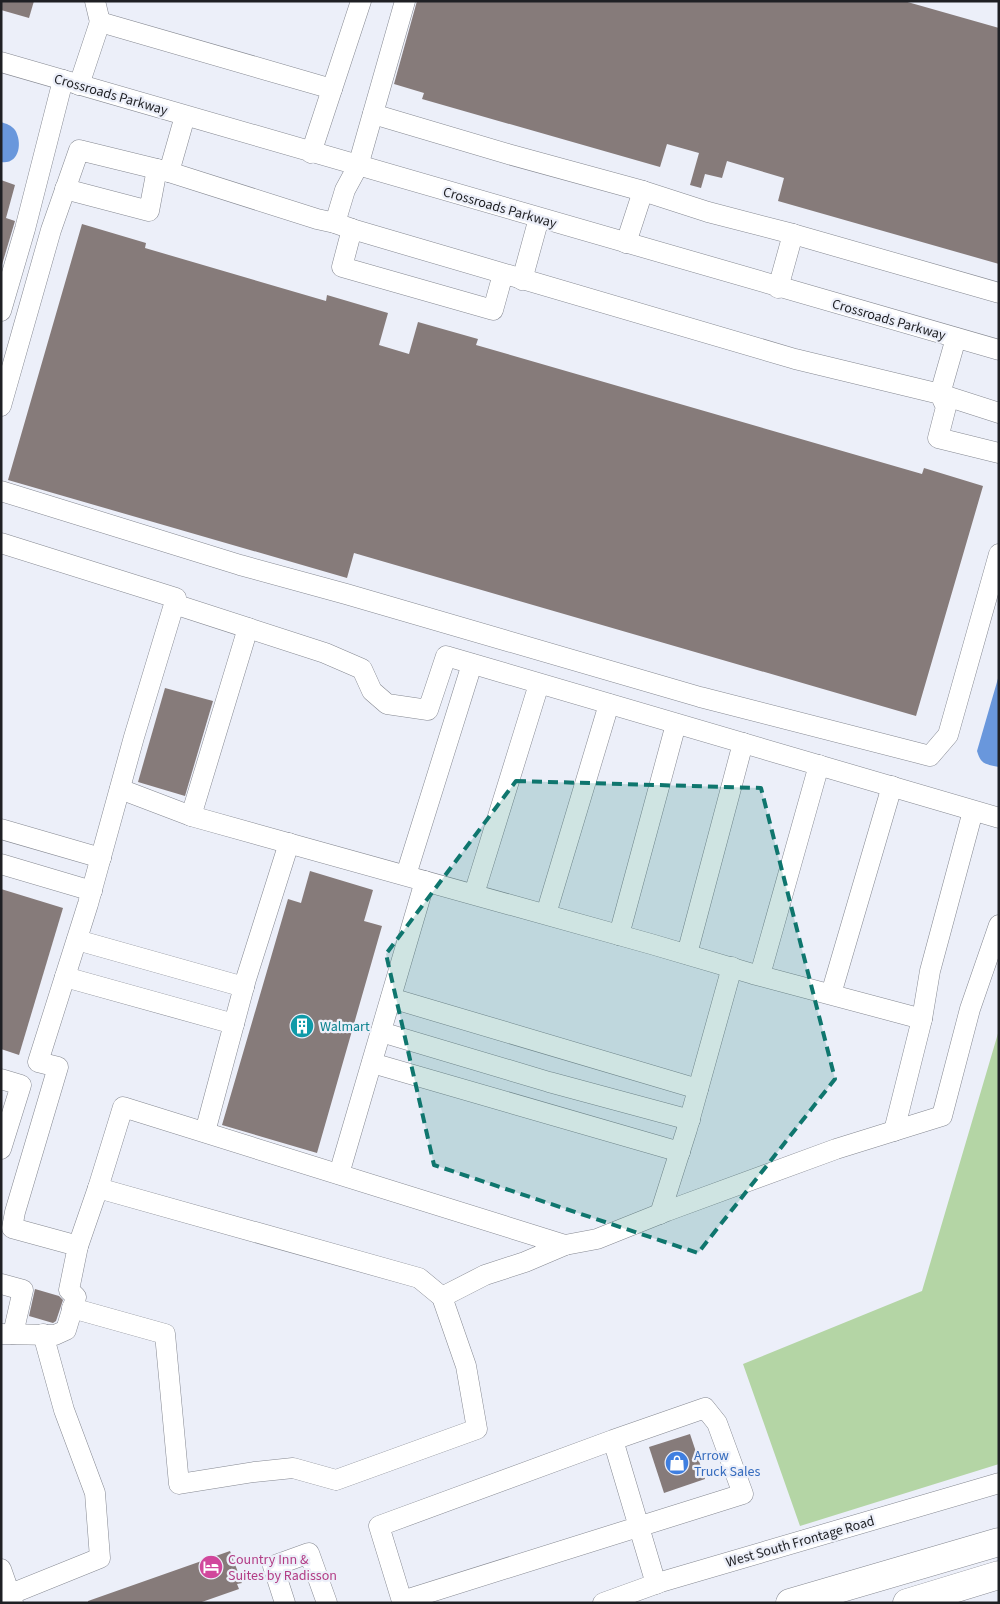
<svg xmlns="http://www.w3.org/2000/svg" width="1000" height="1604" viewBox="0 0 1000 1604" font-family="'Source Sans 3',sans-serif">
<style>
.green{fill:#b4d5a5}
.water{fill:#6997dc}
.building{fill:#867b7a}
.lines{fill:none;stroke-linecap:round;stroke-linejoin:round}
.minor-casing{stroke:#858891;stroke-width:21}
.highway-casing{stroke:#858891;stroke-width:29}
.minor{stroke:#fff;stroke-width:20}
.highway{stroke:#fff;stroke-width:28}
.marked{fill:#0f766e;fill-opacity:0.2;stroke:#0f766e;stroke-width:4;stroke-dasharray:10 6;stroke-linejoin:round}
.labels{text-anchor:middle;stroke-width:4.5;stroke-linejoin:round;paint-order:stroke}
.street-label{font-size:14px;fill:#1f2024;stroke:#eceff9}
.culture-label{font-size:14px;fill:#0d838f;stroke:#eceff9;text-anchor:start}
.shop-label{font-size:14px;fill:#366cbe;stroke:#eceff9;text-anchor:start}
.hotel-label{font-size:14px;fill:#b23c85;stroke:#eceff9;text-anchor:start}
</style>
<rect width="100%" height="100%" fill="#eceff9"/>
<path class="green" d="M999,1030V1464L800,1526L743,1364L922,1291Z"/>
<g class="water">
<path d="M1,122C7,124 11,125 15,130C23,143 19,165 1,162Z"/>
<path d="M999,675V767C986,764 981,765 977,751Z"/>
</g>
<g class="building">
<path d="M1,1H34L29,18L1,10Z"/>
<path d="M417,1H904L999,28V264L778,201L784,178L727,161L722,178L705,174L701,188L690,185L699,153L667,144L660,167L422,99L424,93L394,84Z"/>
<path d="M1,180L15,185L6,218L15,221L1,268Z"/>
<path d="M82,224L146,243L145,248L326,301L327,295L388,313L379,345L409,354L418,322L478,339L476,345L922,474L924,468L983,486L916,716L354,553L347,578L8,480Z"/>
<path d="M165,688L213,701L185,796L138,782Z"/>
<path d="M310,871L373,890L364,921L382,926L317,1153L222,1125L288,899L301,903Z"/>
<path d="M1,889L63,908L19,1055L1,1049Z"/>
<path d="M35,1289L59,1296L63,1300L56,1321L53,1323L29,1316Z"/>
<path d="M690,1434L705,1479L664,1493L649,1447Z"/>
<path d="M230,1551L242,1583L237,1584L239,1589L199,1603H88V1601Z"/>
</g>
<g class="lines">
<g class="minor-casing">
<g id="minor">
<path d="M95,1L100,22"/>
<path d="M1,62L999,350"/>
<path d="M79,85L100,22L332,89"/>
<path d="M373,114L508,154L643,191L708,212L793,234L999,293"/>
<path d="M311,153L361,1"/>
<path d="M169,172L317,219L335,223L352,229L795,359L940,394L946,407L938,438L999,453"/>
<path d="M65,189L149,211L157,169"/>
<path d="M335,223L345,190L358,166L405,1"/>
<path d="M352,229L342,267L493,310L503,274"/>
<path d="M626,243L643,191"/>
<path d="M522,280L539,218"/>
<path d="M778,288L793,234"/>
<path d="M1,311L25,229L63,80"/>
<path d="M956,338L940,394L999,413"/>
<path d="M1,406L51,230L79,150L169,172L185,116"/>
<path d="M1,491L240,565L346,594L700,697L930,756L948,735L999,554"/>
<path d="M1,543L176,598L134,737L88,904L38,1062L58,1067L15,1212L12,1228L78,1246L69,1290L76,1297L66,1330L55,1335L1,1334"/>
<path d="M174,604L325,653L362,669L372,691L387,704L428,710L446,656L999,818"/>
<path d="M120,789L191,816L248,628"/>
<path d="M191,816L651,944L753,974L922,1019L894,1131"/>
<path d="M1,829L101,858"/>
<path d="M1,864L92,891"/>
<path d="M406,875L472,664"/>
<path d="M474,894L539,684"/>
<path d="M546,914L609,704"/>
<path d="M619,935L676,724"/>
<path d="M77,940L244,987"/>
<path d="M687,954L743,743"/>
<path d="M760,975L819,765"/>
<path d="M65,977L234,1024"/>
<path d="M831,994L892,786"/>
<path d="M391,998L698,1089"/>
<path d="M922,1019L930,971L973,811"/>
<path d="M381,1032L549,1082L690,1120"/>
<path d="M372,1063L680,1152"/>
<path d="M1,1079L21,1085L1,1149"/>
<path d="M205,1132L246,979L289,843"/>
<path d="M339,1174L425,881"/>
<path d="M98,1188L123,1107L565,1245L525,1262L485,1275L442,1297"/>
<path d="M660,1214L687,1129L732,967"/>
<path d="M565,1245L597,1239L667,1211L836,1149L942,1116L970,1009L999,925"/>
<path d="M1,1284L23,1290L13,1334"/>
<path d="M72,1308L165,1334L179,1484L254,1472L293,1468L336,1480L477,1429L466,1366L442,1297L419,1278L98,1188L78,1246"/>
<path d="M613,1440L705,1408L717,1423L743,1494L402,1601L379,1526L613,1440L656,1584"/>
<path d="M1,1569L13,1603"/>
<path d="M1,1598L100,1558L95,1493L64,1410L43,1334"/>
<path d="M285,1603L273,1566L309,1553L327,1603"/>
<path d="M603,1603L661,1582L999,1483"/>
</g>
</g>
<g class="highway-casing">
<g id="highway">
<path d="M790,1603L999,1542"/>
<path d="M907,1603L999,1575"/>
</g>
</g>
<use href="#minor" class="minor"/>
<use href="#highway" class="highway"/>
</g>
<path class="marked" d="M516,781L761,788L835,1079L698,1253L434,1165L386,954Z"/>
<defs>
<g id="building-disc" transform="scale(1.25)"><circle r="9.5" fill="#0f9aa8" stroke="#eceff9"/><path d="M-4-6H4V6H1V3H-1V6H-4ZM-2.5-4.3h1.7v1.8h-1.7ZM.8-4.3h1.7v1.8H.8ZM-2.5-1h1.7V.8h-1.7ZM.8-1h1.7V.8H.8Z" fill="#fff"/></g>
<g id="shop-disc" transform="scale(1.25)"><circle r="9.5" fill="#3f7fe0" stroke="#eceff9"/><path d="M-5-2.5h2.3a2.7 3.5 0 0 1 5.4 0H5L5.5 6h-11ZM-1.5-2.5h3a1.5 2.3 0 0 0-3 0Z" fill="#fff"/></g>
<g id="hotel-disc" transform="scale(1.25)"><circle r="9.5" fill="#d1479c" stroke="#eceff9"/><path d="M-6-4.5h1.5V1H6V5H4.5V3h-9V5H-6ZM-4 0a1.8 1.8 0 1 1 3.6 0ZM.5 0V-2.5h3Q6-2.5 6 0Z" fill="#fff"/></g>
</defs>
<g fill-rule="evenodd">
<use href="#building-disc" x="302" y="1026"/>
<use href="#shop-disc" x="677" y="1463"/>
<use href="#hotel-disc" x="211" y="1567"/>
</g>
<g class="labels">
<g class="street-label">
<text transform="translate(111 94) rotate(16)" y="5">Crossroads Parkway</text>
<text transform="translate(500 207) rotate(16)" y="5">Crossroads Parkway</text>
<text transform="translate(889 319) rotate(16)" y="5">Crossroads Parkway</text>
<text transform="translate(800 1541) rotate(-16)" y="5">West South Frontage Road</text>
</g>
<g class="culture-label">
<text x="320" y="1031">Walmart</text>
</g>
<g class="shop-label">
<text x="694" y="1460">Arrow<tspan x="694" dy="16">Truck Sales</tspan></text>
</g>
<g class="hotel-label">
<text x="228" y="1564">Country Inn &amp;<tspan x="228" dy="16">Suites by Radisson</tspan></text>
</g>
</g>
<rect width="1000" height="1604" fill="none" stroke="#1f2024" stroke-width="5"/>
</svg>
